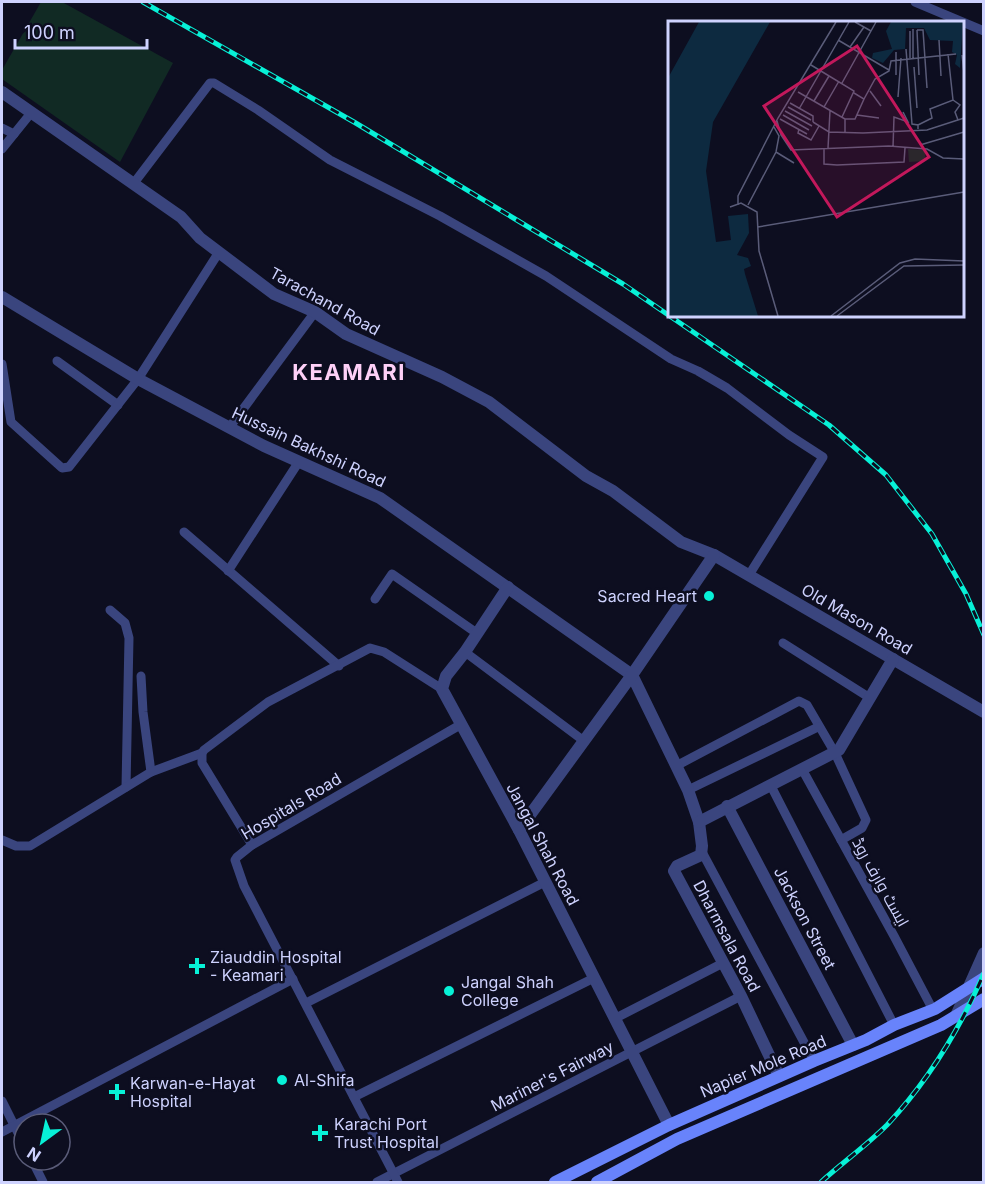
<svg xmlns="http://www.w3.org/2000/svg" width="985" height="1184" viewBox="0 0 985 1184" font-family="Inter,Cairo,sans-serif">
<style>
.green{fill:#112a24}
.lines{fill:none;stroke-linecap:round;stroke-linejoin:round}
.minor{stroke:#3a457e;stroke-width:9}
.tertiary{stroke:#3a457e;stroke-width:12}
.secondary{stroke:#6883fb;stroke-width:12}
.rail-casing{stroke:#07f1d7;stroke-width:5}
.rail{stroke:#0d0e20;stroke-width:3;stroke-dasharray:9;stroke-linecap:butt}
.poi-dot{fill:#07f1d7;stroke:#0d0e20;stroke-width:2}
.labels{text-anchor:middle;stroke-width:5;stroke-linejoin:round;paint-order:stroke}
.street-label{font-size:16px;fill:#ced2fe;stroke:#0d0e20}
.poi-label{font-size:16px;fill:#ced2fe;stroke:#0d0e20;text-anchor:start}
.district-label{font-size:22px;font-weight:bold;letter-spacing:1.5px;fill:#fed0f7;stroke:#0d0e20}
.inset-road{fill:none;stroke:#5a5c79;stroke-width:1.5}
.view{fill:#c2185b;fill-opacity:0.15;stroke:#c2185b;stroke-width:3}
.inset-edge{fill:none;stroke:#ced2fe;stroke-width:3}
</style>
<rect width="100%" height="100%" fill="#0d0e20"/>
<path class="green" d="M41,2H62L173,63L120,162L2,79V70Z"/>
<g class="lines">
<g class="minor">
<path d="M915,2L984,31"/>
<path d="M2,128L14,134"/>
<path d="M2,149L31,113"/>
<path d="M134,183L210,83H214L258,110L330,160L440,216L546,276L671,359L698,371L727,388L789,435L823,457L749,575"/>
<path d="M57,361L118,405"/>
<path d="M2,364L11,422L62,468L69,467L138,379L219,252"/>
<path d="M229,428L315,312"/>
<path d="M184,532L339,666"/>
<path d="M228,571L298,463"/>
<path d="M375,599L392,574L478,634"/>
<path d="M110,610L125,623L129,638L126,787"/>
<path d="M783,643L870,698"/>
<path d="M465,652L584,741"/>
<path d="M141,676L143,712L151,772"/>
<path d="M676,766L799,701L807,705L835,753L866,820L862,828L841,840"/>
<path d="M802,769L894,936L933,1010"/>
<path d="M771,786L894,1025"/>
<path d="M688,790L818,727"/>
<path d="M2,840L16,846H30L151,772L202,753"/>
<path d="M252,845L202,763V753L204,750L268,702L370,648L384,652L442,689"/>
<path d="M702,852L814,1061"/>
<path d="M306,1003L545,882"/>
<path d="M614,1019L723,963"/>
<path d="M354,1097L594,978"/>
<path d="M2,1101L24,1145"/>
<path d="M2,1132L293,979"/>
<path d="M32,1160L43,1182"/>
<path d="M377,1182L741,996"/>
<path d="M398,1182L244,886L235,860L237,857L252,845L460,725"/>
</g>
<g class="tertiary">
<path d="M2,92L181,217L200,238L274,294L315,312L346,334L442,377L489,402L586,476L613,491L681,542L714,555L984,712"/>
<path d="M2,297L138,379L264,446L380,498L632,675L688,790L699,822L702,846L701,855L677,866L674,871L741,996L779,1076"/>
<path d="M508,587L465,652L446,676L442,689L519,830L669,1125"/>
<path d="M727,806L853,1045"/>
<path d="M699,822L839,750L893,659"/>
<path d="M519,830L632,675L714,555"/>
<path d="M956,1016L984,953"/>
</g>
<g class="secondary">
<path d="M555,1182L669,1125L814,1061L866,1040L894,1025L935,1009L984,978"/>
<path d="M597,1182L677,1139L941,1025L984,999"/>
</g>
<g class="rail-casing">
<g id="rail">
<path d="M143,2L354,122L623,284L829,425L886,475L932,534L966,594L984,635"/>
<path d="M821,1182C842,1163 867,1145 887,1125C928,1081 960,1029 984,973"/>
</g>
</g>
<use href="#rail" class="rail"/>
</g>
<g class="poi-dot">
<circle cx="709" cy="596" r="6"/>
<path d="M194 957h6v6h6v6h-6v6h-6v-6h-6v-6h6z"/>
<circle cx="449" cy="991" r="6"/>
<circle cx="282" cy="1080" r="6"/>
<path d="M114 1083h6v6h6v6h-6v6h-6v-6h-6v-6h6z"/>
<path d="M317 1124h6v6h6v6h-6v6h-6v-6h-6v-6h6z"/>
</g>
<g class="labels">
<g class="street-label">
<text transform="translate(325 301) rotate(29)" y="6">Tarachand Road</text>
<text transform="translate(309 447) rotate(25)" y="6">Hussain Bakhshi Road</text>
<text transform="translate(857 619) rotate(30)" y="6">Old Mason Road</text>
<text transform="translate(291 806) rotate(-31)" y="6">Hospitals Road</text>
<text transform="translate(543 844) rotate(62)" y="6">Jangal Shah Road</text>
<text transform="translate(881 882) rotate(61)" y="6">ایسٹ وارف روڈ</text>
<text transform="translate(805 918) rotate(62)" y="6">Jackson Street</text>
<text transform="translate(727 936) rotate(62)" y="6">Dharmsala Road</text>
<text transform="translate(763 1066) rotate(-23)" y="6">Napier Mole Road</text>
<text transform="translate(552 1076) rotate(-27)" y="6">Mariner's Fairway</text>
</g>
<g class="poi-label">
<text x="697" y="602" text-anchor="end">Sacred Heart</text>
<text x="210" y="963">Ziauddin Hospital<tspan x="210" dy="18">- Keamari</tspan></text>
<text x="461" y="988">Jangal Shah<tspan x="461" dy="18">College</tspan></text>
<text x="294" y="1086">Al-Shifa</text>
<text x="130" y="1089">Karwan-e-Hayat<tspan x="130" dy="18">Hospital</tspan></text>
<text x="334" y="1130">Karachi Port<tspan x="334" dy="18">Trust Hospital</tspan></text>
</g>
<g class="district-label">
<text x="349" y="380">KEAMARI</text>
</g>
</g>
<g transform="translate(668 21)">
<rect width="296" height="296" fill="#0d0e20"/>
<path d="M240,128L257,129V140L241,141Z" fill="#112a24"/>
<path d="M31,1H102L45,101L38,150L48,221L63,219L60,195L80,193L81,212L69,234L80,237L83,245L76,248L77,253L90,295H0V57ZM223,1H295L292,47L287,43L289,34L284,31L285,20L262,19L256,7H238L237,28L226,29L215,42L204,37L205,32L224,28L218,10Z" fill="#0d2a40"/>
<path class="inset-road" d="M187,1L203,10M245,8V37M249,9H255L259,67M249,9L251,54M242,10V37M170,19L221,49M271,19L273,55M182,26L196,6M238,28L244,103L250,104V108M228,31V54M280,33L285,79M294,34L296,52M143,44L186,70L174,96M246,46L249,87M174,62L208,1M202,70L213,85M130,71L177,98V112M230,76L233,37M196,78L207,58L221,50L223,40L288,33M146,80L161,55M122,82L145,95V101M120,86L143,99M156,86L171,60M131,88L181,1M117,90L144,105M115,94L141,109M189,94L211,97M112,98L139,113M177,98H187L196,78L186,72M109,100L113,114L123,129L221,125L259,128L275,137L296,138M145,101L161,111L195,112L259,109L296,97M250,104L264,97L262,88L285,79L292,84L287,91L290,99M131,108L130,112L143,119L151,105M252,124L296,111M225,126L226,96L240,101L235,91M160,127L162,90M156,128V143L169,144L236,141L237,127M108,131L126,142M70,184V175L110,97L168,1M80,184L108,131L111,115L106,106M62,186L73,182L89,191L91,230L110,295M90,206L296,171M163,295L232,242L247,238L296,240M169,295L236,245L296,244"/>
<path class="view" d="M189,25L261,136L169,196L96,85Z"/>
<rect width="296" height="296" class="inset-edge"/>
</g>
<rect width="985" height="1184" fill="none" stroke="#ced2fe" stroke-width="6"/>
<g transform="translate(42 1142) rotate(213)"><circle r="28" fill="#0d0e20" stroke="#5a5c79" stroke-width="1.5"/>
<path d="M0-4.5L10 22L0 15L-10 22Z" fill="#07f1d7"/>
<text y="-9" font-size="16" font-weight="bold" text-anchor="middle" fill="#ced2fe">N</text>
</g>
<path d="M15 39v9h132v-9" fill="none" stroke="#ced2fe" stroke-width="3"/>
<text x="24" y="39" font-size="18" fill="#ced2fe" stroke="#0d0e20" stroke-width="4.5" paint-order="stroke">100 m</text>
</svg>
